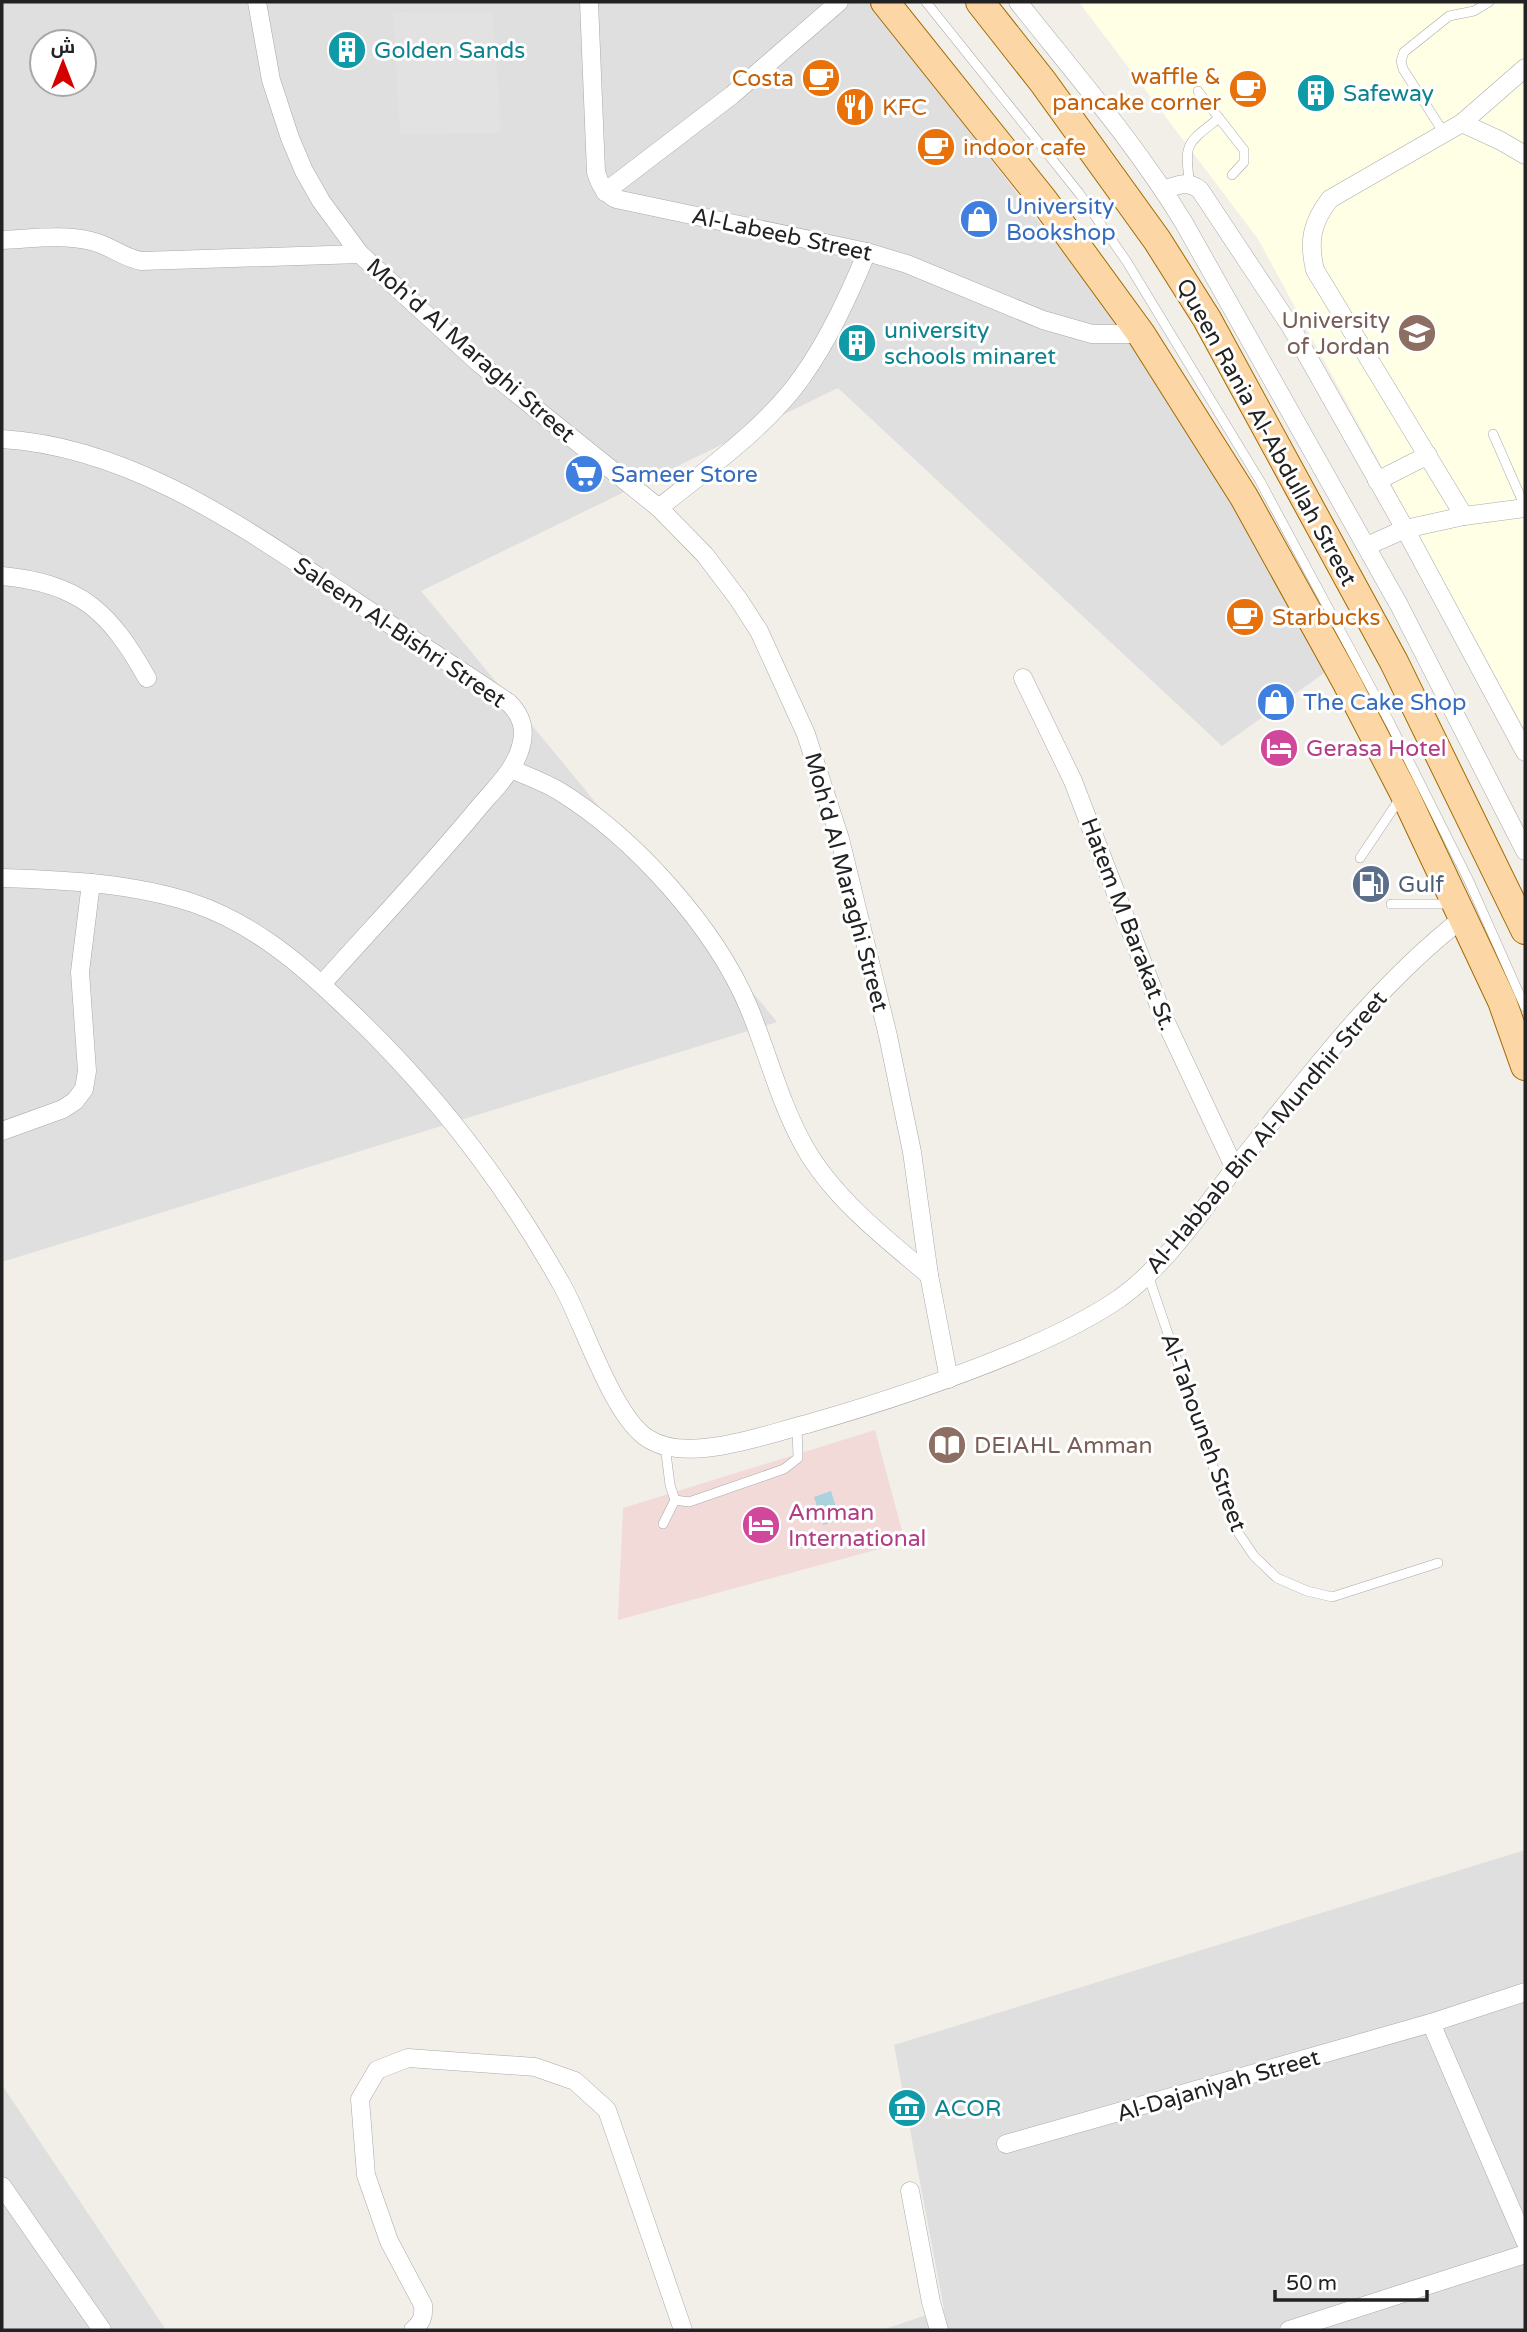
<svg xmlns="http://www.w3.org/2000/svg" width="1527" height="2332" viewBox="0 0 1527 2332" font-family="'Varela Round',Cairo,sans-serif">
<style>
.residential{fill:#e0dfdf;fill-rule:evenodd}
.commercial{fill:#f2dad9}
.education{fill:#ffffe5}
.parking{fill:#e2e2e2}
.water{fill:#aad3df}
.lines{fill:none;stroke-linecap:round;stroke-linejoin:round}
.service-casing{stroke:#a9a9a9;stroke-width:10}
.minor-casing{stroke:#a9a9a9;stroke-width:19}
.primary-casing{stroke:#a06b00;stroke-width:30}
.service{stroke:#fff;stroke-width:9}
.minor{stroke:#fff;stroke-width:18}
.primary{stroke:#fcd6a4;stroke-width:28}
.labels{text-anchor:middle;stroke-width:6;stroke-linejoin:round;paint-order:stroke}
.culture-label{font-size:23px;fill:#0d838f;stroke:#fff;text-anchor:start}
.food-label{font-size:23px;fill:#c56008;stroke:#fff;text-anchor:start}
.shop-label{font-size:23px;fill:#366cbe;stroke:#fff;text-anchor:start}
.street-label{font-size:23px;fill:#222;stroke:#fff}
.education-label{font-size:23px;fill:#785e54;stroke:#fff;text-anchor:end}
.hotel-label{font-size:23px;fill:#b23c85;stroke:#fff;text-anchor:start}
.service-label{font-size:23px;fill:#4e5e75;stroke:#fff;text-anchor:start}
</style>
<rect width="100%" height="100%" fill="#f2efe9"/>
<g class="residential">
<path d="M2,2H869L1158,376L1345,658L1222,746L838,388L421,591L777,1022L2,1262ZM42,42H84V84H42Z"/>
<path d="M1525,1850V2330H882L944,2309L894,2045Z"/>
<path d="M2,2085L166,2330H2Z"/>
</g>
<path class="commercial" d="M875,1430L905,1542L618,1620L623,1508Z"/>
<path class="education" d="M1079,2H1525V730L1258,239Z"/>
<path class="parking" d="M393,12L493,13L501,133L400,134Z"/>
<path class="water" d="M831,1491L840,1520L823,1525L814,1497Z"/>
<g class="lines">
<g class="service-casing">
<g id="service">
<path d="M926,2L1079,193L1127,262L1260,481L1390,723L1469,881L1525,1007"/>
<path d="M1198,91L1244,150V162L1232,175"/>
<path d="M1444,133L1403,69L1401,61L1404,52L1449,16L1474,11L1489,2"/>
<path d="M1190,184C1183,142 1188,143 1219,118"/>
<path d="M1493,434L1525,507"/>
<path d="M1360,858L1401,797"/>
<path d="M1391,904H1452"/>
<path d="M1148,1275L1233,1525L1254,1556L1277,1578L1307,1591L1332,1597L1438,1563"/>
<path d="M665,1445L670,1485L675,1500L689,1502L784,1469L798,1458L797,1426"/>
<path d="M663,1524L675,1500"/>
</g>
</g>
<g class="minor-casing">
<g id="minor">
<path d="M257,2L271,80L290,138L304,171L321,201L360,254L480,364L659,508L705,555L739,600L759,631L806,734L840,839L888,1036L912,1152L929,1275L949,1379"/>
<path d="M589,2L596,172C600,185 604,192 616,199L867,252L907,264L1043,320L1092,334H1141"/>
<path d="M1018,2C1075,74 1136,144 1184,223L1399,605L1525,851"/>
<path d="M1462,123L1501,141L1525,155"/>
<path d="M1164,190C1177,185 1188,180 1200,190L1291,327L1405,529L1525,752"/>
<path d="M605,192L732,95L839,2"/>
<path d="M2,240C30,239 63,234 91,241C110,245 123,258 142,261L360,254"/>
<path d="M2,439C132,447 244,528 349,597C402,633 456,667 509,703C521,715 526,728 521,746C515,771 491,792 475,812C426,871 373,927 322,984"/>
<path d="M1377,481L1428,455"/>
<path d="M659,508C707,469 766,428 802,377C829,339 849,295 867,252"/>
<path d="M1464,516L1315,270C1308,241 1312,222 1330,199L1462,123L1525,68"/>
<path d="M1367,546L1405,529L1464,516L1525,508"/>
<path d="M2,576C80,583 110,612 147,678"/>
<path d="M1023,678L1073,781L1163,1016L1235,1169"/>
<path d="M511,769C527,776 544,782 559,791C634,837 715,927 749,1008C768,1054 780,1103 804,1146C833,1198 885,1238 929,1275"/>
<path d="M2,878C65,880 132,883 193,903C249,922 295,959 337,999C427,1082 504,1181 563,1287C584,1325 613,1416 647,1438C665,1450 692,1450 713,1447C745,1443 776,1432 807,1424C881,1403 955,1378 1026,1348C1058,1334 1091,1318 1120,1298C1167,1264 1200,1213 1235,1168C1305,1081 1374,987 1463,918"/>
<path d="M2,1131L63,1109L75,1101L84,1089L87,1071L80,972L91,883"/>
<path d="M1431,2023L1525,2241"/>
<path d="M1006,2144L1431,2023L1525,1992"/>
<path d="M2,2186L102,2330"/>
<path d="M910,2191L931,2302L939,2330"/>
<path d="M413,2330C422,2322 424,2317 423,2305L389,2241L366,2175L360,2099L377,2070L408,2058L535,2067L575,2081L607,2110L683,2330"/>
<path d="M1289,2330L1525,2254"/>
</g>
</g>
<g class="primary-casing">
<g id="primary">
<path d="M885,2L1044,201L1141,334L1244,497L1347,683L1404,793L1502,1001L1525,1066"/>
<path d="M980,2L1043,82L1157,240L1207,319L1394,662L1525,930"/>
</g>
</g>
<use href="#service" class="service"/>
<use href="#minor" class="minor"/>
<use href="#primary" class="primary"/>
</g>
<defs>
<g id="building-disc" transform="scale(2.0125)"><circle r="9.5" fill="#0f9aa8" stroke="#fff"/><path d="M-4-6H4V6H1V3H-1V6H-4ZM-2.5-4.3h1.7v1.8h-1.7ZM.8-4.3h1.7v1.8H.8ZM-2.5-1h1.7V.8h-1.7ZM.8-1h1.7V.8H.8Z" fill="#fff"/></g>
<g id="cafe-disc" transform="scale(2.0125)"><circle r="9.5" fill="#e8710a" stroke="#fff"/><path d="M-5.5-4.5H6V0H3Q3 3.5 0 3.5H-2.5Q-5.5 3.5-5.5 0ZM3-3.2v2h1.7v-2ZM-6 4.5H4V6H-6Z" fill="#fff"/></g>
<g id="restaurant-disc" transform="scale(2.0125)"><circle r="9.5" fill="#e8710a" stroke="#fff"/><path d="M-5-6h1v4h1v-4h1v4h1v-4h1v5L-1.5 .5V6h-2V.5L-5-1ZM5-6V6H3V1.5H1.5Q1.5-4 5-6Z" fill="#fff"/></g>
<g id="shop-disc" transform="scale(2.0125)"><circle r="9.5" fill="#3f7fe0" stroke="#fff"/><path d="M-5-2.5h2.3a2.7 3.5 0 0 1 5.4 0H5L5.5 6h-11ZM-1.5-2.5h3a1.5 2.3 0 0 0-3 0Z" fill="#fff"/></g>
<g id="university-disc" transform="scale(2.0125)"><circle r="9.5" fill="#8d6e63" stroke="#fff"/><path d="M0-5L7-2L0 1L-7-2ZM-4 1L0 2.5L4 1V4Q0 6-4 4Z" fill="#fff"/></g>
<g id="supermarket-disc" transform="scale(2.0125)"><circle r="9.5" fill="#3f7fe0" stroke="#fff"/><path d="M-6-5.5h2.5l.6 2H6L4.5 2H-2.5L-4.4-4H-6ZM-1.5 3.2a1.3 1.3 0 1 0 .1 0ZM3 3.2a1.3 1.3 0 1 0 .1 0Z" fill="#fff"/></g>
<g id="hotel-disc" transform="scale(2.0125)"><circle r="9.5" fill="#d1479c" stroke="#fff"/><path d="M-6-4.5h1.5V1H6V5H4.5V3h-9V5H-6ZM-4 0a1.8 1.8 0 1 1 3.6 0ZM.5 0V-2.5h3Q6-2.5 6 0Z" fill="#fff"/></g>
<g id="fuel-disc" transform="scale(2.0125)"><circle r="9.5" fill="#5c6f8a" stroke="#fff"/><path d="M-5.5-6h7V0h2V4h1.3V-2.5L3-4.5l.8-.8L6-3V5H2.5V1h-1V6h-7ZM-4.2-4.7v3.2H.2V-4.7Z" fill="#fff"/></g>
<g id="library-disc" transform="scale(2.0125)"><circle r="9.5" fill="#8d6e63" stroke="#fff"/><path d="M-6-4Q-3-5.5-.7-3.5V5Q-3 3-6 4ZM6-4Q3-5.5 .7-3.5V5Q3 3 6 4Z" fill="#fff"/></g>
<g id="museum-disc" transform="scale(2.0125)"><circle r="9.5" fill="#0f9aa8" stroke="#fff"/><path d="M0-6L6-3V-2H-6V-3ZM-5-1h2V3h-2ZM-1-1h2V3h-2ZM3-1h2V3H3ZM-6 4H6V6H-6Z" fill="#fff"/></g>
</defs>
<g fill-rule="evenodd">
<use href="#building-disc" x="347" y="50"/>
<use href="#cafe-disc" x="821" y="78"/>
<use href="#cafe-disc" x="1248" y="89"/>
<use href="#building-disc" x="1316" y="93"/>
<use href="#restaurant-disc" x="855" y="107"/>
<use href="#cafe-disc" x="936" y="147"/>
<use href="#shop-disc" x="979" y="219"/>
<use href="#university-disc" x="1417" y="333"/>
<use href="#building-disc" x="857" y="343"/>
<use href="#supermarket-disc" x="584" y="474"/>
<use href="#cafe-disc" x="1245" y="617"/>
<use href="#shop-disc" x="1276" y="702"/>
<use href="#hotel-disc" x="1279" y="748"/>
<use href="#fuel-disc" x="1371" y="884"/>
<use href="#library-disc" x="947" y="1445"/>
<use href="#hotel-disc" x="761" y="1525"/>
<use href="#museum-disc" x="907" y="2108"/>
</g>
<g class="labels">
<g class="culture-label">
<text x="374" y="58">Golden Sands</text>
<text x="1343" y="101">Safeway</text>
<text x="884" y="338">university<tspan x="884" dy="26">schools minaret</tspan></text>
<text x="934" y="2116">ACOR</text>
</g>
<g class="food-label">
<text x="1221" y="84" text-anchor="end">waffle &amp;<tspan x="1221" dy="26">pancake corner</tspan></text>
<text x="794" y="86" text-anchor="end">Costa</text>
<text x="882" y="115">KFC</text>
<text x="963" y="155">indoor cafe</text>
<text x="1272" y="625">Starbucks</text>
</g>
<g class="shop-label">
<text x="1006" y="214">University<tspan x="1006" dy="26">Bookshop</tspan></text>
<text x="611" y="482">Sameer Store</text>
<text x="1303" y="710">The Cake Shop</text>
</g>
<g class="street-label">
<text transform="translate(782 234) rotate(12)" y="8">Al-Labeeb Street</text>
<text transform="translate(471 350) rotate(41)" y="8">Moh'd Al Maraghi Street</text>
<text transform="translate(1267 432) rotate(61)" y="8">Queen Rania Al-Abdullah Street</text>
<text transform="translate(400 632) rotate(34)" y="8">Saleem Al-Bishri Street</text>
<text transform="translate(847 882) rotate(75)" y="8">Moh'd Al Maraghi Street</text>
<text transform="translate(1129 924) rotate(69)" y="8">Hatem M Barakat St.</text>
<text transform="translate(1266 1132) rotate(-50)" y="8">Al-Habbab Bin Al-Mundhir Street</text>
<text transform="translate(1204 1432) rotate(70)" y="8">Al-Tahouneh Street</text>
<text transform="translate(1218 2085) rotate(-16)" y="8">Al-Dajaniyah Street</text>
</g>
<g class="education-label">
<text x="1390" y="328">University<tspan x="1390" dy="26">of Jordan</tspan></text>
<text x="974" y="1453" text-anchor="start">DEIAHL Amman</text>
</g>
<g class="hotel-label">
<text x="1306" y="756">Gerasa Hotel</text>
<text x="788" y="1520">Amman<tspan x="788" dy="26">International</tspan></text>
</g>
<g class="service-label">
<text x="1398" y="892">Gulf</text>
</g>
</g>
<rect width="1527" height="2332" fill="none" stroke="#222222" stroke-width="7"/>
<g transform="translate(63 63)"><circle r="33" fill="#ffffff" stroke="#a7a7a7" stroke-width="2"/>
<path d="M0-5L12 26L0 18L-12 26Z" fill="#d40000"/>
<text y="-10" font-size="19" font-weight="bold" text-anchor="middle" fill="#222222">ش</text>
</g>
<path d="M1275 2290v10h152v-10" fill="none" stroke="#222222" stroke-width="3.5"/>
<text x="1286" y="2290" font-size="21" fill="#222222" stroke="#ffffff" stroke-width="5" paint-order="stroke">50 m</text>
</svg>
